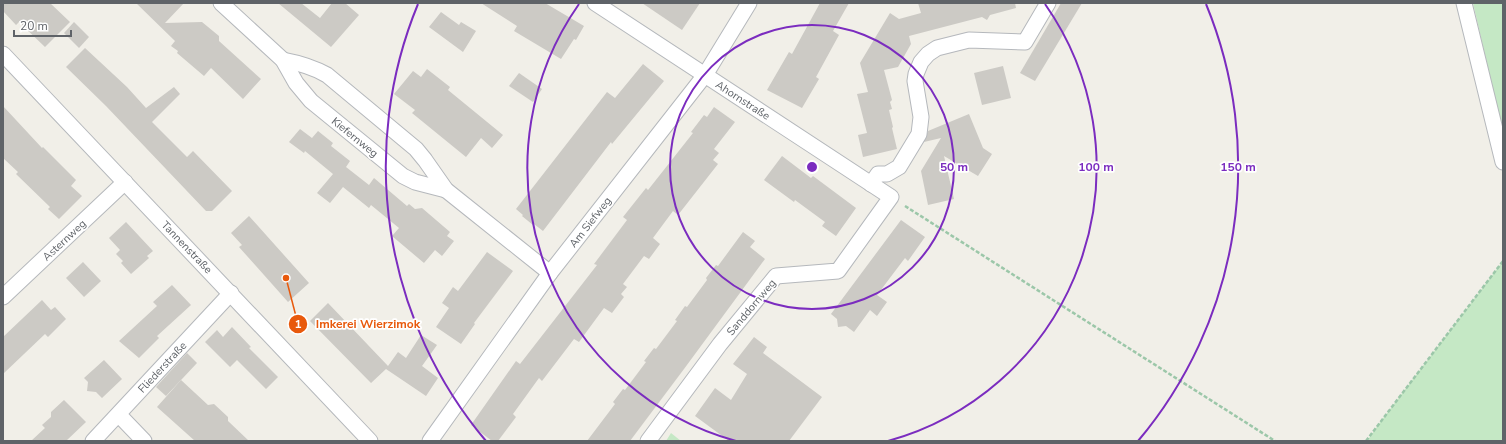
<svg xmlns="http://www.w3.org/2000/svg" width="1506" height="444" viewBox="0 0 1506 444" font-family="'Nunito Sans',sans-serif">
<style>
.green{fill:#c5e8c5}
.building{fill:#cccac5}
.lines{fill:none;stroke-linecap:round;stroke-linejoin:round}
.street-casing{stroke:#b5b8bc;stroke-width:17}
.path{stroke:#9cc7a9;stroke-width:2.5;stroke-dasharray:4 2;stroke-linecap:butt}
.street{stroke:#fff;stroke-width:15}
.ring{fill:none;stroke:#7b2cbf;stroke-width:2}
.labels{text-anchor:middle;stroke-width:3.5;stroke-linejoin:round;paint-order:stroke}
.street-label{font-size:11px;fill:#5f6368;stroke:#fff}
.centre{fill:#7b2cbf;stroke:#fff;stroke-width:2}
.ring-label{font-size:12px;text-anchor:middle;font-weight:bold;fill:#7b2cbf;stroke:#fff;stroke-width:3.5;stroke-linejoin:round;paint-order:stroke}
.leader{fill:none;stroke:#e8590c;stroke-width:1.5}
.callout-dot{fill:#e8590c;stroke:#fff;stroke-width:1.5}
.mark-label{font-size:12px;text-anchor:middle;font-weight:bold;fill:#fff}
.callout-label{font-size:12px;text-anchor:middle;font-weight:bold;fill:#e8590c;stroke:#fff;stroke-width:3.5;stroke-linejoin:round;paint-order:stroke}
</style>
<rect width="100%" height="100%" fill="#f1efe8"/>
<g class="green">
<path d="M1473,3H1503V133Z"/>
<path d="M1503,261V441H1367L1381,421Z"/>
<path d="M671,433L681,441H666Z"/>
</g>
<g class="building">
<path d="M3,3H50L70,22L45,47L19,22L16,25L3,11Z"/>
<path d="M136,3H184L165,23L202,22L219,36V41L261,79L243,99L211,68L204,76L177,53L178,51L171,46L175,41Z"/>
<path d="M278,3H301L320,18L332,3H345L359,15L331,47Z"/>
<path d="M481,3H545L584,26L576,40L574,39L561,59L514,31L517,26Z"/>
<path d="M642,3H700L682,30Z"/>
<path d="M820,3H849L833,31L839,35L816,77L819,79L802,108L767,90L789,52L792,54Z"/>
<path d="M918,3H1015L1016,8L990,15L987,20L982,17L909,36L911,44L898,67L884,70L892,100L890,102L892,109L889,110L893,127L892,128L897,149L863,157L858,135L867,133L857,94L868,92L860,63L890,13L899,19L921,13Z"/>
<path d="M1061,3H1082L1035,81L1020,73Z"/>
<path d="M441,12L459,25L461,22L476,31L463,52L429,27Z"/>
<path d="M74,22L89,37L79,48L64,33Z"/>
<path d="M85,48L127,87L146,108L174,87L180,94L152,122L187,157L193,151L232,191L212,211H206L106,106L66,67Z"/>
<path d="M643,64L664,81L612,144L611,142L543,231L534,224L533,225L522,216L523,215L516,209L607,92L615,98Z"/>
<path d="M1003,66L1011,98L982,105L974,73Z"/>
<path d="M427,69L450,87L448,90L503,135L492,148L481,138L466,157L412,113L415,110L394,94L413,71L421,77Z"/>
<path d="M519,73L542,89L533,102L509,86Z"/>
<path d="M3,106L42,148L43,147L76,180L71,186L82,196L59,219L48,209L50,207L16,174L18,172L3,158Z"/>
<path d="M714,107L735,122L714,149L719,153L713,160L718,164L678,215L673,211L653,238L660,244L649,259L644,256L623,284L627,287L621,294L624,297L612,313L604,308L579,342L574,339L542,381L539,378L513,414L516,417L498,441H492L471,425L516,361L520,364L597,265L594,264L627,220L623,217L646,188L648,190L693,133L691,132L704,115L707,117Z"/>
<path d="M969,114L983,148L992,154L978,176L944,156L954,199L928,205L921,171L941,138L924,142L928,131Z"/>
<path d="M300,129L312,138L318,131L333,143L331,146L350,161L346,167L369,185L374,178L407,206L409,204L415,209L422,208L450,232L447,236L454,241L442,256L435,250L424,263L392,236L399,228L371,205L369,208L343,187L330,203L317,193L333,174L305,151L304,153L289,142Z"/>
<path d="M782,156L811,178L813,176L856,208L836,236L822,226L825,222L795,200L794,202L764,180Z"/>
<path d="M249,216L309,283L288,302L239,247L242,245L231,233Z"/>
<path d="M901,220L925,237L908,261L905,258L877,295L887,302L877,316L870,310L854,332L846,326L838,327L837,319L831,314Z"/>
<path d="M126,222L153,251L147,256L149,258L131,274L121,263L123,261L116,254L120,250L109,238Z"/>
<path d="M743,232L755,241L750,247L765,259L684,369L630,441H587L615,404L613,402L623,389L625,390L646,362L644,361L654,348L656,349L677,321L675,320L685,306L687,307L707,280L706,278L716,265L718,266Z"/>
<path d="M487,252L513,271L474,323L475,324L461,344L436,327L449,308L442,303L453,287L458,291Z"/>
<path d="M83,262L101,281L84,297L66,278Z"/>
<path d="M172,285L191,305L157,336L159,338L139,358L119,341L157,306L153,302Z"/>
<path d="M42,300L51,310L55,307L66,319L48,337L45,334L3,374V337Z"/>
<path d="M328,303L388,366L398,352L406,358L421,335L437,345L422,366L438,378L426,396L386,369L371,383L310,321Z"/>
<path d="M232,327L251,347L249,348L278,377L266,389L237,360L230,367L205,342L217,330L223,337Z"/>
<path d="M754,337L767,347L763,353L822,397L789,441H729L695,416L715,388L731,400L747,374L733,364Z"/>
<path d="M187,353L197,363L166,396L156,387Z"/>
<path d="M104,360L122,379L102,398L96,392L87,391L88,382L84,378Z"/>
<path d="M181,380L208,405L214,404L228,417V421L249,441H195L157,407Z"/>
<path d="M64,400L86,422L66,441H31L45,428L42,425L51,417V412Z"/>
</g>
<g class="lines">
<g class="street-casing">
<g id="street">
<path d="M221,3L283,60L296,83L311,101L403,176L415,182L446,190"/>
<path d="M595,3L891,197L838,271L776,276L720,344L648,441"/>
<path d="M1464,3L1503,162"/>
<path d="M3,54L370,441"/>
<path d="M283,60C299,63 313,67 327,75L416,149L425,160L446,190L550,273"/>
<path d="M871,184L878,174H887L899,167L919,134L921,117L915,81L916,74L921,62L928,54L937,48L969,40L1025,42L1048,3"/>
<path d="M3,297L125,182"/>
<path d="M119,415L144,441"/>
<path d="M93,441L231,293"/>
<path d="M430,441L550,273L705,75L749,3"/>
</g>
</g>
<g class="path">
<path d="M905,206L1275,441"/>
<path d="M1366,441L1503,261"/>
</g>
<use href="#street" class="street"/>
</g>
<g class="ring">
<circle cx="812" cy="167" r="142"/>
<path d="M736 441A284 284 0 0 1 579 4M1045 4A284 284 0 0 1 888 441"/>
<path d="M486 441A426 426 0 0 1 418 4M1206 4A426 426 0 0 1 1138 441"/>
</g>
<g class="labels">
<g class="street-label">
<text transform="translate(743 100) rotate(33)" y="4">Ahornstraße</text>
<text transform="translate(355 137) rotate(39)" y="4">Kiefernweg</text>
<text transform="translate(590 222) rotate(-52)" y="4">Am Siefweg</text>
<text transform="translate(64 240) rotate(-43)" y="4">Asternweg</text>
<text transform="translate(187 247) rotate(46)" y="4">Tannenstraße</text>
<text transform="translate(751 307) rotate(-50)" y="4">Sanddornweg</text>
<text transform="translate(162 367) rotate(-47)" y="4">Fliederstraße</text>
</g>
</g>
<circle cx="812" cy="167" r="6" class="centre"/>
<g class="ring-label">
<text x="954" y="171">50 m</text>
<text x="1096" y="171">100 m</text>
<text x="1238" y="171">150 m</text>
</g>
<path class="leader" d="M286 278L298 324"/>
<g class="callout-dot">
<circle cx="286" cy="278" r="4"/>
<circle cx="298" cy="324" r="10"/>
</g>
<g class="mark-label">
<text x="298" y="328">1</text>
</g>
<g class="callout-label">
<text x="368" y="328">Imkerei Wierzimok</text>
</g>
<rect width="1506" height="444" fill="none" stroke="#5f6368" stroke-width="8"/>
<path d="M14 30v6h57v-6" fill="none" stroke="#5f6368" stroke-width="2"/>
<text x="20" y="30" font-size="12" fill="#5f6368" stroke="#ffffff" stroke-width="3" paint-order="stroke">20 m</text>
</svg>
